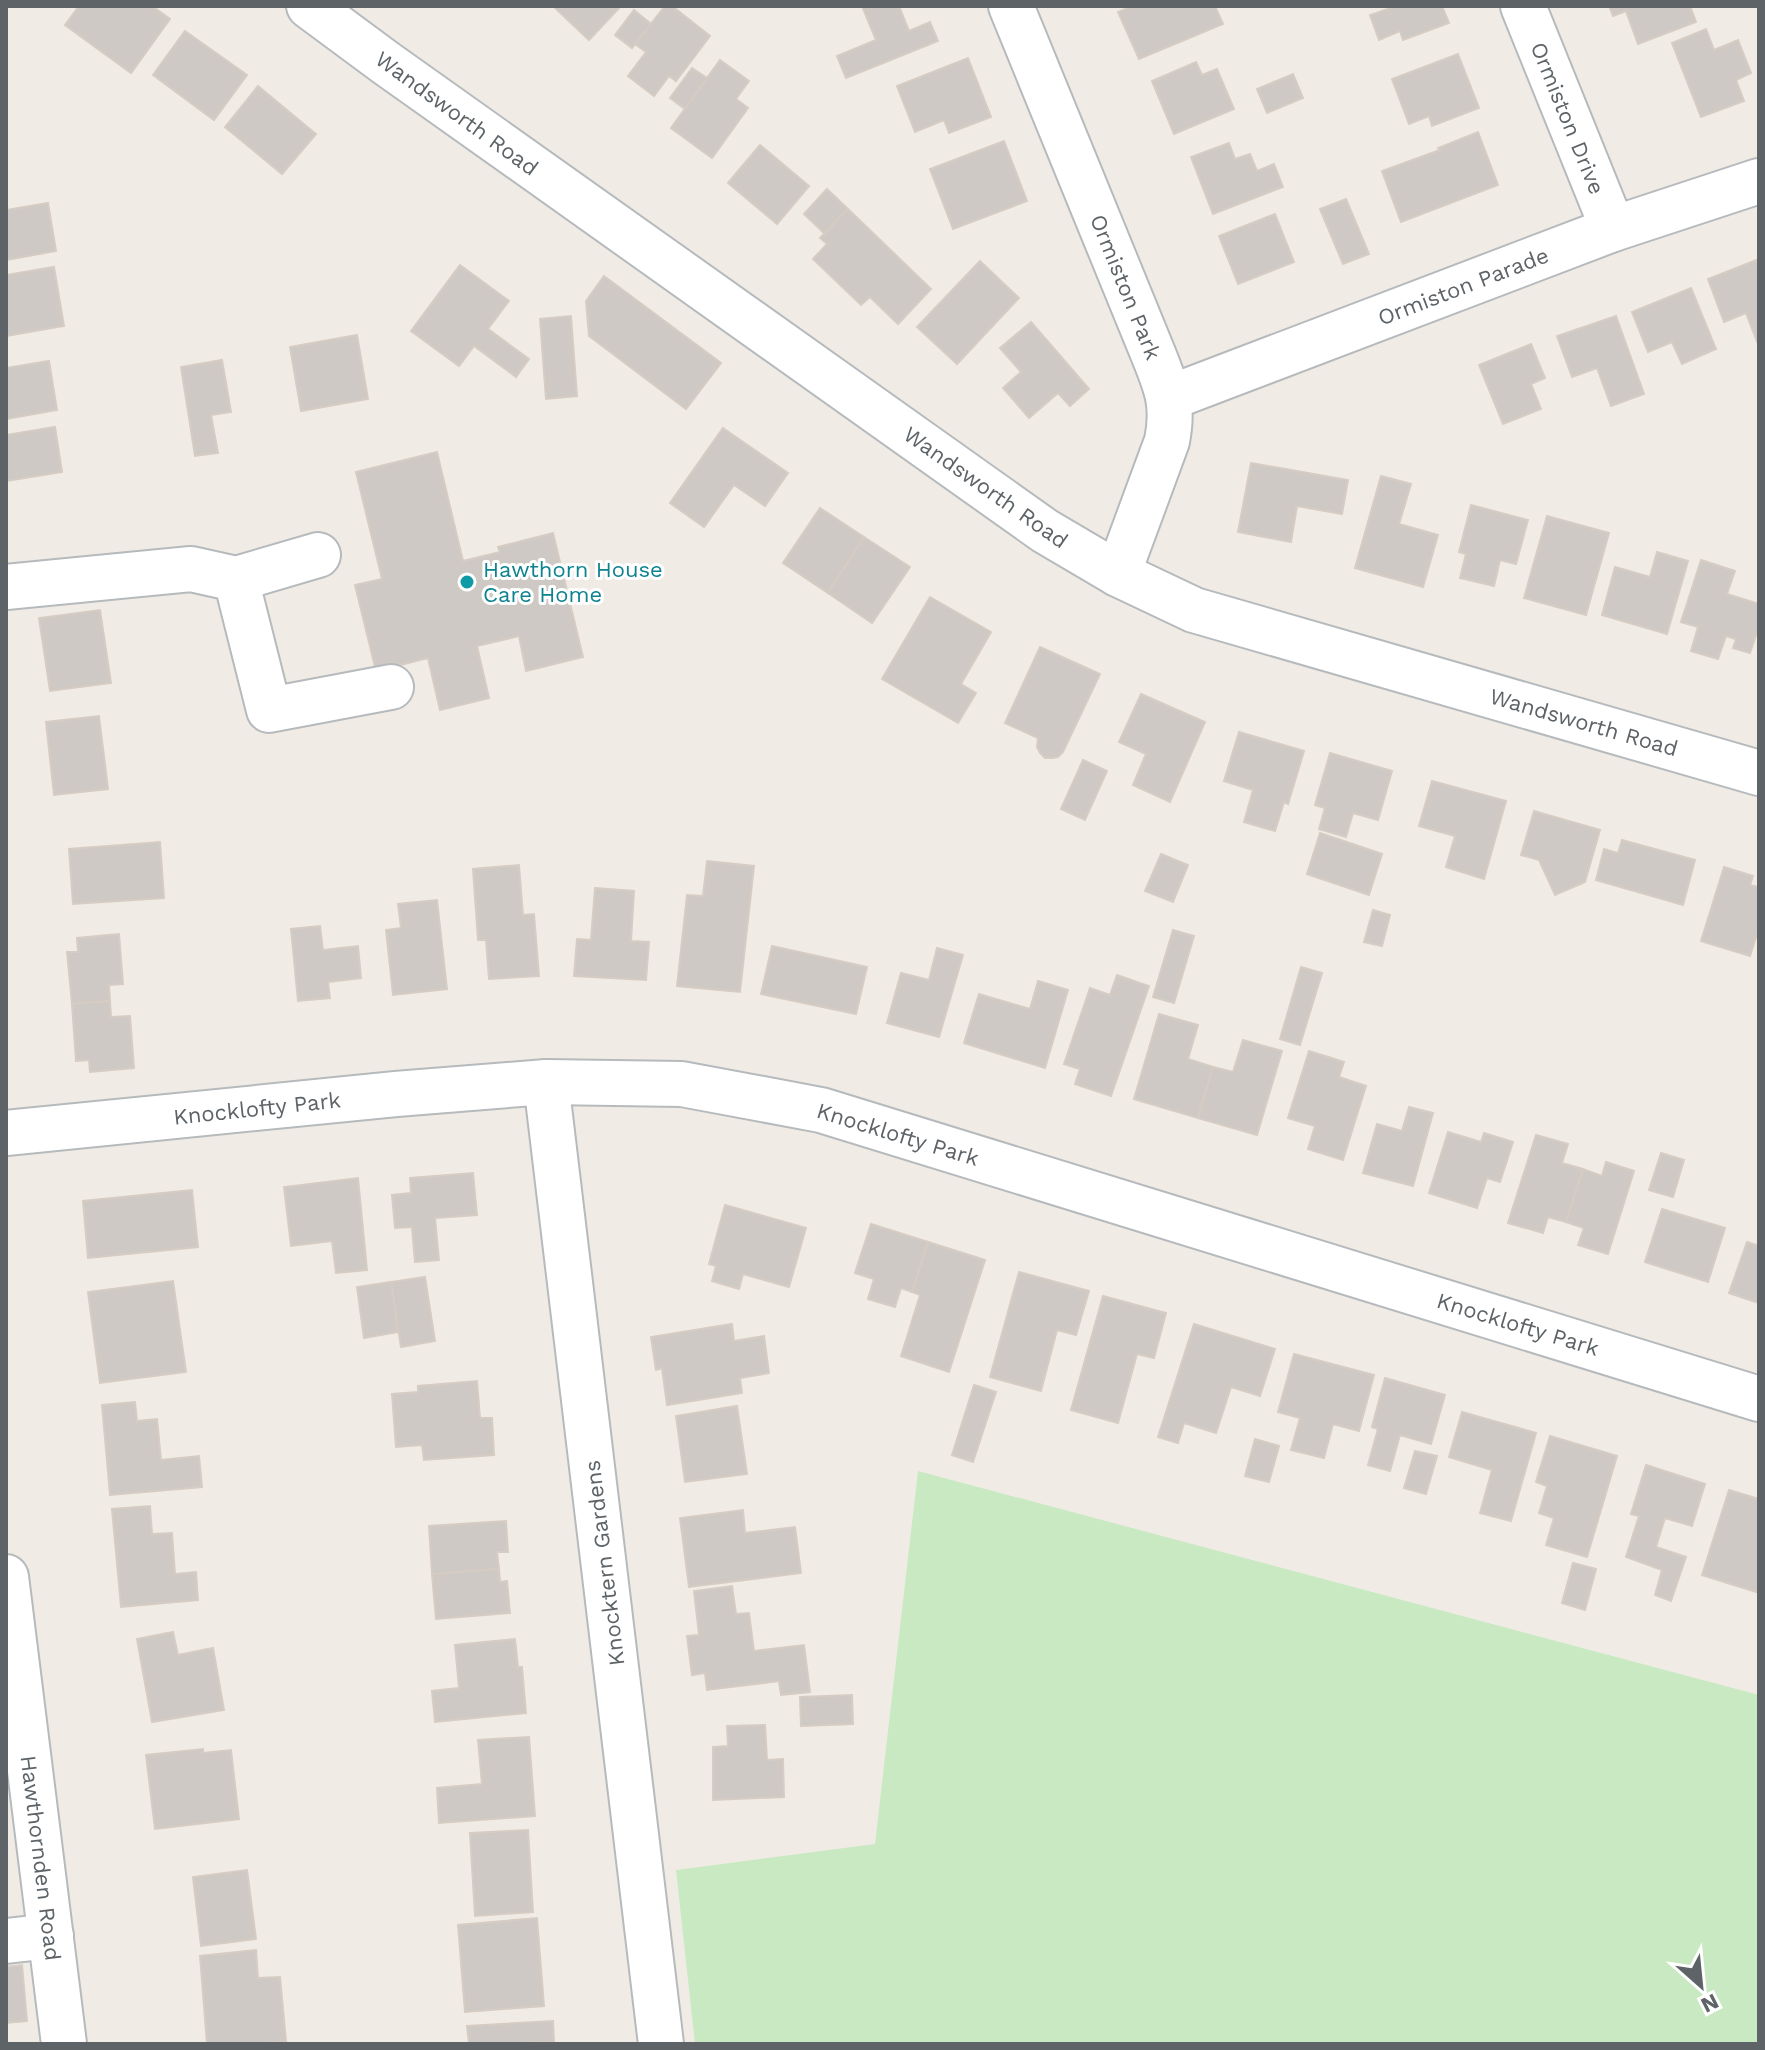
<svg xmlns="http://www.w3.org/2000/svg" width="1765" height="2050" viewBox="0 0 1765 2050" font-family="'Work Sans',sans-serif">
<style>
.green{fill:#c8e9c1}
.building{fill:#cec9c4;stroke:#d6ccc3;stroke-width:2}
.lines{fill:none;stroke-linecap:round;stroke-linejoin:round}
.minor-casing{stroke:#b6babd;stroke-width:48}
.minor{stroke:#fff;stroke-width:44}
.culture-dot{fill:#0f9aa8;stroke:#fff;stroke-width:3}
.labels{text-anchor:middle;stroke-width:6;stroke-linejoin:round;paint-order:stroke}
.street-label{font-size:22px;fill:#5d6367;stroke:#fff}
.culture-label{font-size:22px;fill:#0d838f;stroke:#fff;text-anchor:start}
</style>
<rect width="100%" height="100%" fill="#f0ece5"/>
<path class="green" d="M918,1471L1759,1695V2044H695L676,1870L875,1844Z"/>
<g class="building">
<path d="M79,6H152L170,19L131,73L65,25Z"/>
<path d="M553,6H621L589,40Z"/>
<path d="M665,6H672L710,36L676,81L669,76L654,96L628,76L646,52L635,44Z"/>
<path d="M862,6H899L909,31L930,22L938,41L846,78L837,56L876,40Z"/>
<path d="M1133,6H1197L1198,8L1202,6H1215L1223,24L1139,59L1118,12Z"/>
<path d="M1390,6H1442L1449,23L1403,40L1400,31L1379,40L1370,15L1391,8Z"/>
<path d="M1609,6H1690L1696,22L1638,44L1626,11L1613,16Z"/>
<path d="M634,10L651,24L632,48L615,35Z"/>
<path d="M1706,29L1714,50L1738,40L1751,73L1736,80L1744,101L1701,117L1672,43Z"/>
<path d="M185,31L247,75L214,120L153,75Z"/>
<path d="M1458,54L1479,108L1432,126L1429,116L1409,124L1392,79Z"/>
<path d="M968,58L991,117L949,133L944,120L915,132L897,86Z"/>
<path d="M720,60L749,81L736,99L748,108L712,158L671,128Z"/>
<path d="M1196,62L1202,75L1217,69L1234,109L1174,134L1152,81Z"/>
<path d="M692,68L707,78L685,109L670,98Z"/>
<path d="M1293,74L1303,98L1267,113L1257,89Z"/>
<path d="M258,86L316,134L282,174L225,127Z"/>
<path d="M1478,132L1498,185L1401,222L1382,171L1440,150L1438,148Z"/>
<path d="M1004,141L1027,201L953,229L930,169Z"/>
<path d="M1229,143L1235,159L1250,154L1257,171L1274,164L1283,187L1213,214L1191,157Z"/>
<path d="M760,145L809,186L777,224L728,183Z"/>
<path d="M827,189L848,209L824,233L804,214Z"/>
<path d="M1346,199L1369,254L1343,264L1320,209Z"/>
<path d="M48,203L56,251L6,260V210Z"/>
<path d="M848,209L931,289L898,324L870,297L861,305L813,259L827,244L820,238Z"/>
<path d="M1275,214L1294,262L1238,284L1219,236Z"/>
<path d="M1759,259V347L1746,313L1724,322L1708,279Z"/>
<path d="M980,261L1019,298L957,364L917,327Z"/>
<path d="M460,265L509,301L488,329L529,359L516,377L474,346L459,366L411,331Z"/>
<path d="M54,267L64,326L6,336V275Z"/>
<path d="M604,276L721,363L686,409L589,336L586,301Z"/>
<path d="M1691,288L1716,349L1682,364L1672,342L1648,352L1632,312Z"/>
<path d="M571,316L577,396L546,399L540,319Z"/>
<path d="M1616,316L1644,394L1611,406L1597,368L1572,377L1557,336Z"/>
<path d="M1031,322L1089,389L1070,406L1058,393L1029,418L1003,388L1021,372L1000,348Z"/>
<path d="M357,335L368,399L301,411L290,347Z"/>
<path d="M1531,344L1545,378L1531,384L1541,409L1503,424L1479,365Z"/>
<path d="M222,360L231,412L211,415L218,453L195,456L181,367Z"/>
<path d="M49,361L57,410L6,419V368Z"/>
<path d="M55,427L62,472L6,481V435Z"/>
<path d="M723,428L788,473L765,506L734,485L704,527L670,503Z"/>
<path d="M437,452L463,561L500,552L498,547L553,533L583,657L526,671L519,636L477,646L489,698L440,710L428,658L376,671L355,585L382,579L356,472Z"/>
<path d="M1251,463L1348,480L1342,514L1297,506L1291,542L1238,532Z"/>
<path d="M1381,476L1411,484L1399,524L1438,535L1423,587L1355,568Z"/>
<path d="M1471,505L1528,520L1516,564L1500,560L1494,586L1460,578L1466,554L1459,552Z"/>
<path d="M820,508L864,537L828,593L783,563Z"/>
<path d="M1547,516L1609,533L1586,615L1524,598Z"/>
<path d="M864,537L910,567L872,623L828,593Z"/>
<path d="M1657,552L1688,561L1667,634L1602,615L1615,567L1650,577Z"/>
<path d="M1701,560L1735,571L1727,594L1759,604V626L1750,653L1733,648L1736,639L1726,636L1718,659L1691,651L1698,627L1681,622Z"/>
<path d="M930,597L991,632L961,684L976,693L958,723L882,679Z"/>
<path d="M100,610L111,683L50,691L39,618Z"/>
<path d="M1040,647L1100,674L1063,752L1058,757L1052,758H1045L1040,753L1037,747L1038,738L1005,723Z"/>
<path d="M1141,694L1205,722L1170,802L1133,785L1146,754L1119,742Z"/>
<path d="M99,716L108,789L54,795L46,722Z"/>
<path d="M1239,732L1304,751L1288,804L1284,802L1275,831L1244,822L1253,790L1224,781Z"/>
<path d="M1330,753L1392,771L1378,820L1353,813L1346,837L1319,829L1325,808L1315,805Z"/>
<path d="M1083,760L1107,771L1085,820L1061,809Z"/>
<path d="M1432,781L1506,801L1484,879L1446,867L1455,836L1419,826Z"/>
<path d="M1534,811L1600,830L1585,882L1555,895L1539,860L1521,855Z"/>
<path d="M1320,833L1382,854L1369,895L1307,874Z"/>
<path d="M1622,840L1695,860L1683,905L1596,880L1604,849L1618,853Z"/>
<path d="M160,842L164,898L73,904L69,849Z"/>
<path d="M1161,854L1188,865L1173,902L1145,891Z"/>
<path d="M707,861L754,866L740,992L677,986L687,895L703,896Z"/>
<path d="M519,865L523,915L534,914L539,976L489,979L486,940H478L473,869Z"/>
<path d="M1724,867L1753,876L1750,885L1759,887V928L1750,956L1701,941Z"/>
<path d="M595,888L634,891L631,941L649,942L646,980L574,976L577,939L591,940Z"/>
<path d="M437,900L447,989L393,995L386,930L401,928L398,904Z"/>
<path d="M1373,910L1390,915L1382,946L1364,942Z"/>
<path d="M320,926L323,950L358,946L361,978L328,982L330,998L298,1001L291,929Z"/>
<path d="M1173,930L1194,936L1174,1003L1153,997Z"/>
<path d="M119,934L123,984L109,985L110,1001L72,1004L67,952H78L77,938Z"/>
<path d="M772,946L867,967L856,1014L761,994Z"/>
<path d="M937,948L963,955L939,1037L887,1023L901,973L929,980Z"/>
<path d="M1301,967L1322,973L1300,1045L1280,1039Z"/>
<path d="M1117,975L1149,986L1111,1096L1075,1084L1080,1069L1064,1064L1090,988L1110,995Z"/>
<path d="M1038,981L1068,990L1045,1068L964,1043L979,994L1030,1009Z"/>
<path d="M110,1001L111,1017L130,1016L134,1068L90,1072L89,1060L76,1061L72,1004Z"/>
<path d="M1159,1014L1198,1025L1188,1059L1213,1067L1198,1118L1134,1099Z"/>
<path d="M1243,1040L1282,1051L1257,1135L1198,1118L1213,1067L1233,1072Z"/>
<path d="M1309,1051L1344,1062L1339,1077L1366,1086L1343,1160L1308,1149L1315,1126L1288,1118Z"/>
<path d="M1409,1107L1433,1113L1413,1186L1363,1173L1377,1124L1402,1131Z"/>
<path d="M1448,1132L1481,1142L1484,1133L1513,1142L1500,1182L1487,1178L1477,1208L1429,1193Z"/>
<path d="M1536,1135L1568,1144L1562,1163L1583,1169L1566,1222L1548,1217L1543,1233L1508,1223Z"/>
<path d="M1661,1153L1684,1160L1673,1197L1649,1190Z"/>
<path d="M1606,1162L1634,1171L1608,1254L1578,1245L1584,1228L1566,1222L1583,1169L1602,1176Z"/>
<path d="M473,1173L477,1215L435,1218L439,1260L415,1262L412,1227L395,1228L392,1195L411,1193L410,1178Z"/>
<path d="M358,1178L367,1270L336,1273L332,1241L291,1246L284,1187Z"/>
<path d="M192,1190L198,1247L88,1258L83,1201Z"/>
<path d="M725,1205L806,1228L789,1287L743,1274L739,1289L712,1281L716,1266L709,1264Z"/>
<path d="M1662,1209L1725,1228L1708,1282L1645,1262Z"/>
<path d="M871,1224L928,1242L912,1292L901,1288L895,1307L868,1299L874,1279L855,1273Z"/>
<path d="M928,1242L985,1260L949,1372L901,1356L920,1295L912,1292Z"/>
<path d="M1747,1242L1759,1246V1303L1729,1293Z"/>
<path d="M1019,1272L1089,1291L1076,1335L1057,1330L1041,1391L990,1377Z"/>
<path d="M425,1277L435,1341L401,1347L391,1282Z"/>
<path d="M173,1281L186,1372L100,1383L88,1292Z"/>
<path d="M391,1282L398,1332L364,1338L357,1287Z"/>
<path d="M1103,1296L1166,1313L1154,1358L1137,1354L1118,1423L1071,1410Z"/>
<path d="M732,1324L734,1341L764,1336L769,1373L740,1378L742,1393L667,1405L662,1368L656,1370L651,1337Z"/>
<path d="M1194,1324L1275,1349L1260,1396L1231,1387L1216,1433L1184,1423L1178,1443L1158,1437Z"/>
<path d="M1294,1354L1374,1375L1359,1431L1333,1424L1324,1458L1291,1450L1300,1418L1278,1412Z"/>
<path d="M1385,1378L1445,1395L1431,1444L1400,1435L1390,1471L1368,1465L1378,1429L1372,1427Z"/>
<path d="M477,1381L480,1418H492L494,1455L424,1460L422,1445L396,1447L392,1394L418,1392V1386Z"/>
<path d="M974,1385L996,1392L973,1462L952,1455Z"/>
<path d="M135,1402L137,1421L157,1419L161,1460L199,1456L202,1487L110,1495L102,1405Z"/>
<path d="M737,1406L747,1474L685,1482L676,1416Z"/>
<path d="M1462,1412L1536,1433L1511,1521L1480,1513L1492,1470L1449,1457Z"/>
<path d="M1550,1436L1617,1456L1587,1557L1546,1545L1554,1518L1539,1513L1547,1486L1536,1482Z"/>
<path d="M1255,1439L1279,1446L1269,1482L1245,1476Z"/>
<path d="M1415,1451L1437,1456L1426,1494L1404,1488Z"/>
<path d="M1646,1465L1705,1484L1692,1526L1665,1518L1656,1547L1686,1557L1671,1601L1655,1595L1662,1570L1626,1557L1639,1516L1631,1514Z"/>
<path d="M1729,1490L1759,1499V1593L1702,1575Z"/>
<path d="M150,1506L152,1534L172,1533L175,1574L196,1572L198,1600L121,1607L112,1509Z"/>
<path d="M743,1510L745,1533L795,1527L801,1573L689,1587L680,1518Z"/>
<path d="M506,1521L508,1552H497L499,1569L432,1574L429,1526Z"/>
<path d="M1573,1563L1596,1569L1585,1610L1562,1603Z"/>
<path d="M499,1569L500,1582L507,1581L510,1613L436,1619L432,1574Z"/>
<path d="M732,1586L736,1614L749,1613L754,1651L804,1645L810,1692L781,1695L779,1681L707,1690L705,1673L692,1675L687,1636L699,1635L694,1591Z"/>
<path d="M173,1632L178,1655L213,1648L224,1710L152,1722L137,1639Z"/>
<path d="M515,1639L518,1667H522L526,1713L435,1722L432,1691L459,1688L455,1645Z"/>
<path d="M852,1695L853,1724L801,1726L800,1697Z"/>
<path d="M765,1725L767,1760L783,1759L784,1797L713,1800V1747L728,1746L727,1726Z"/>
<path d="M529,1737L535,1816L439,1823L437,1788L482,1784L478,1740Z"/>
<path d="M203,1749V1753L231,1750L239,1819L155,1829L146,1755Z"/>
<path d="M528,1830L533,1912L475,1916L470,1833Z"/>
<path d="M247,1870L256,1939L201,1946L193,1877Z"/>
<path d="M537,1918L544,2006L465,2012L458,1925Z"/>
<path d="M256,1950L258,1978L280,1977L286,2041L252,2044H207L200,1956Z"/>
<path d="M22,1965L27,2021L6,2023V1967Z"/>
<path d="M553,2021L554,2042L469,2044L467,2026Z"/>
</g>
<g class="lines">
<g class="minor-casing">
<g id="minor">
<path d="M309,6L386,63L1045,531L1118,574L1194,610L1759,773"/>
<path d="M1011,6L1154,356C1167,388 1174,406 1167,441L1118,574"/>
<path d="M1523,6L1613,229"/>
<path d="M1169,398L1613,229L1759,181"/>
<path d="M236,579L318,555"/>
<path d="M6,587L191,569L236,579L269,710L391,687"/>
<path d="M546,1082L661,2044"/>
<path d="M6,1133L396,1094L546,1082L682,1084L821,1110L1759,1399"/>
<path d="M6,1577L64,2044"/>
<path d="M6,1941L51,1936"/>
</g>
</g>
<use href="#minor" class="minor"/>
</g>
<circle class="culture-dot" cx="467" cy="582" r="8"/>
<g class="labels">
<g class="street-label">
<text transform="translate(457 113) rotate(36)" y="8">Wandsworth Road</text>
<text transform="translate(1568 118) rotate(68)" y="8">Ormiston Drive</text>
<text transform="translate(1463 286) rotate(-21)" y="8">Ormiston Parade</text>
<text transform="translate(1126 287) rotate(68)" y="8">Ormiston Park</text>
<text transform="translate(986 487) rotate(35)" y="8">Wandsworth Road</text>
<text transform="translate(1584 722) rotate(16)" y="8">Wandsworth Road</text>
<text transform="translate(257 1108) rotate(-6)" y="8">Knocklofty Park</text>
<text transform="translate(898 1134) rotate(17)" y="8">Knocklofty Park</text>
<text transform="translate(1518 1324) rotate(17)" y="8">Knocklofty Park</text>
<text transform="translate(604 1563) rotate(-97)" y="8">Knocktern Gardens</text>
<text transform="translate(41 1858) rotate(83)" y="8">Hawthornden Road</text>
</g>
<g class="culture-label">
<text x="483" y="577">Hawthorn House<tspan x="483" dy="25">Care Home</tspan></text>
</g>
</g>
<rect width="1765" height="2050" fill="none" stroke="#5d6367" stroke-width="16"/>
<g transform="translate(1701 1986) rotate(153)" stroke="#ffffff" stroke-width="6" paint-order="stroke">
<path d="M0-6L14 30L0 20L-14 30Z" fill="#5d6367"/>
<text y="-12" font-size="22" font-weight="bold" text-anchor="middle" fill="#5d6367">N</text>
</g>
</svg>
